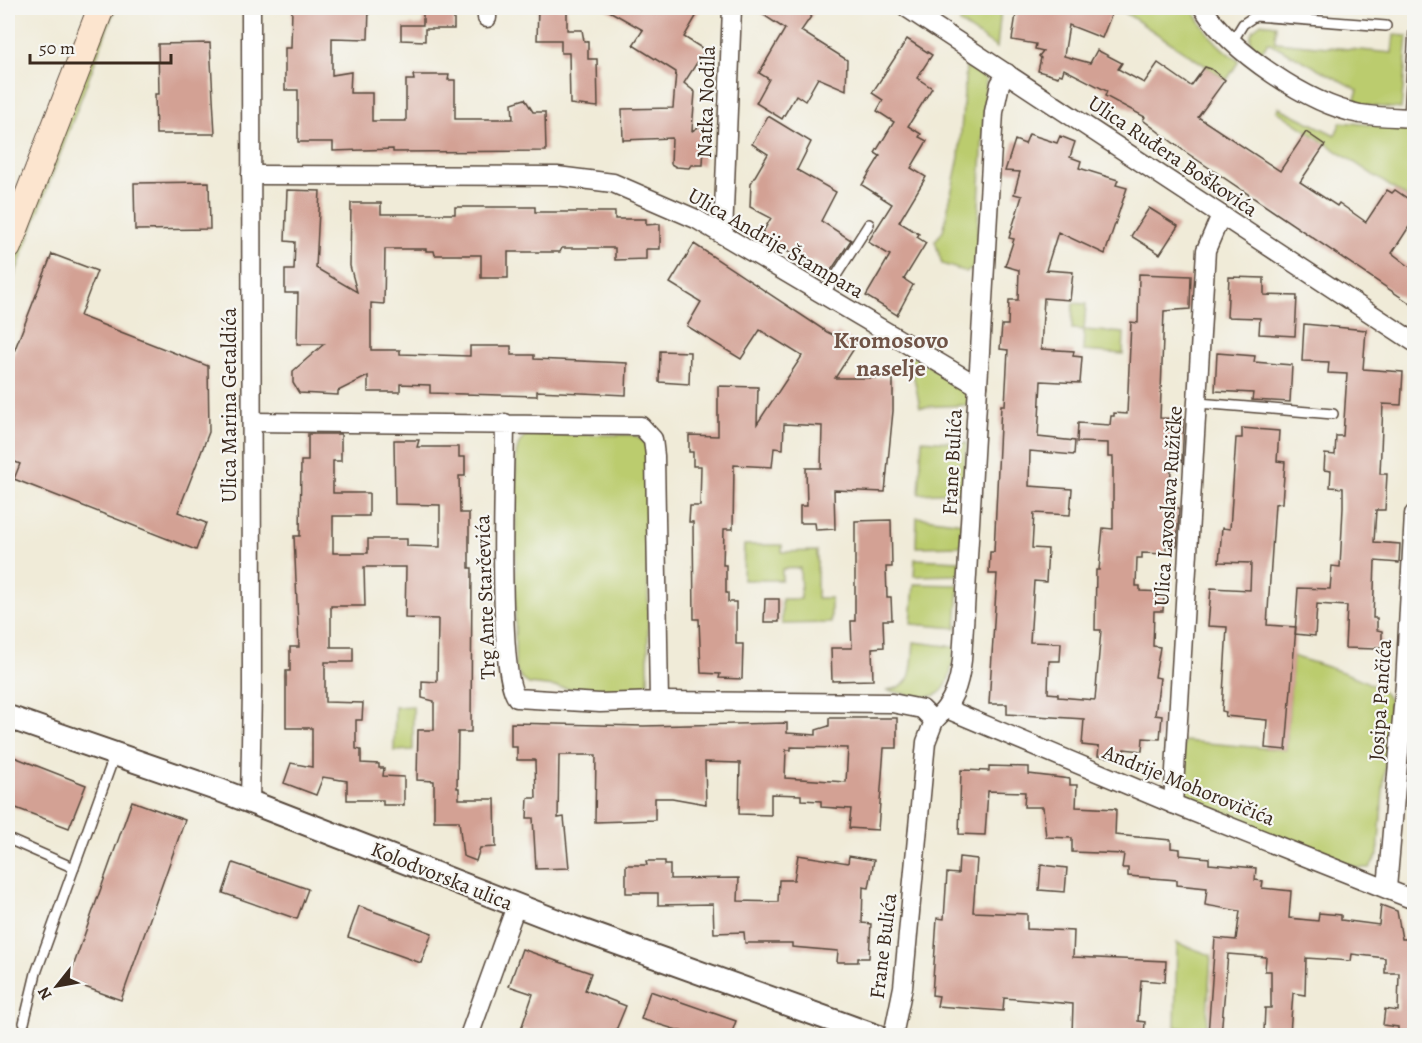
<svg xmlns="http://www.w3.org/2000/svg" width="1422" height="1043" viewBox="0 0 1422 1043" font-family="Alegreya,serif">
<style>
.green{fill:#bbcc6e;stroke:#7b7b46;stroke-width:1.5}
.building{fill:#d3a194;fill-rule:evenodd}
.lines{fill:none;stroke-linecap:round;stroke-linejoin:round}
.service-casing{stroke:#56473a;stroke-width:12}
.minor-casing{stroke:#56473a;stroke-width:21}
.tertiary-casing{stroke:#56473a;stroke-width:26}
.secondary-casing{stroke:#56473a;stroke-width:28}
.service{stroke:#fff;stroke-width:9}
.minor{stroke:#fff;stroke-width:18}
.tertiary{stroke:#fff;stroke-width:22}
.secondary{stroke:#fce5cf;stroke-width:26}
.labels{text-anchor:middle;stroke-width:4.5;stroke-linejoin:round;paint-order:stroke}
.street-label{font-size:21px;fill:#3b2a1e;stroke:#f6f6f2}
.quarter-label{font-size:24px;font-weight:bold;fill:#705447;stroke:#f6f6f2}
</style>
<rect width="100%" height="100%" fill="#f6f6f2"/>
<filter id="ink" filterUnits="userSpaceOnUse"><feTurbulence type="fractalNoise" baseFrequency=".0167" numOctaves="2"/><feDisplacementMap in="SourceGraphic" scale="12" xChannelSelector="R" yChannelSelector="G"/><feConvolveMatrix kernelMatrix="1 2 1 2 8 2 1 2 1" color-interpolation-filters="sRGB"/></filter>
<filter id="wash" filterUnits="userSpaceOnUse"><feTurbulence type="fractalNoise" baseFrequency=".008" numOctaves="4" result="noise"/><feDisplacementMap in="SourceGraphic" scale="24" xChannelSelector="R" yChannelSelector="G"/><feGaussianBlur stdDeviation="1.35" result="paint"/><feColorMatrix in="noise" values="0 0 0 0 0 0 0 0 0 0 0 0 0 0 0 0 0 1.4 0 .05"/><feComposite in="paint" operator="in"/></filter>
<g filter="url(#wash)">
<rect width="100%" height="100%" fill="#f0ebd8"/>
<g class="green">
<path d="M109,8H115L8,293V271Z"/>
<path d="M962,8H1001L997,48L960,23Z"/>
<path d="M1118,8H1192C1204,30 1217,47 1239,61L1227,80Z"/>
<path d="M1261,23L1276,25L1275,42L1392,53L1394,35L1408,36L1401,109L1353,104L1358,90L1268,42L1260,54C1246,45 1248,32 1261,23Z"/>
<path d="M966,66L986,79L976,258L973,269L966,272L942,264L935,241L943,231L959,157Z"/>
<path d="M1278,107L1335,135L1341,122L1414,129V202L1277,111Z"/>
<path d="M1073,303L1086,304L1084,330L1124,333L1123,354L1083,351L1084,330L1072,329Z"/>
<path d="M910,355L966,387L969,392L968,405L920,407L912,368L905,357Z"/>
<path d="M527,434L632,435C643,437 645,443 648,453V684L638,692L623,695L529,684L522,679L515,668L516,454L519,443Z"/>
<path d="M922,440L967,443L963,487L959,492L919,494Z"/>
<path d="M917,517L963,523L961,546L916,547Z"/>
<path d="M744,545H782V552L817,551V598H831V623L782,624V599H801L800,568L782,569V580H743Z"/>
<path d="M915,559L960,561L959,575L914,576Z"/>
<path d="M914,584L959,585L956,628L911,624Z"/>
<path d="M914,642L955,647C948,703 939,702 886,690C916,688 911,666 914,642Z"/>
<path d="M1293,656C1318,665 1379,679 1390,701L1378,855L1369,868H1357L1198,806C1175,790 1182,766 1184,741L1286,750Z"/>
<path d="M413,706V750L394,751L395,707Z"/>
<path d="M1177,943L1211,955L1206,1032L1175,1027Z"/>
</g>
<g id="blocks">
<g class="building">
<path d="M292,8H369L368,39L332,38V75L351,72L350,93H372V121H406V80H414L413,75H449L448,80H455V119H513L512,103L525,99L533,112H545L546,151L393,152V149L333,151V142H298V90H285V48H291Z"/>
<path d="M423,8H454V29H425V41L401,40V25H423Z"/>
<path d="M538,8H567V30H582L584,41H588V59H597L598,107L570,104L569,53H561V40H537Z"/>
<path d="M604,8H701L684,37L705,50L684,83L695,92L692,131L705,123L703,165H691L689,168L676,167L671,164L672,138L623,140L622,109L673,108L676,72L633,45L643,30Z"/>
<path d="M753,8H817L801,31L847,60L846,90L818,78L805,101L796,95L782,119L756,103L769,79L759,73L785,29Z"/>
<path d="M1017,8H1114L1102,38L1069,25L1064,56L1090,63L1097,50L1122,63L1118,69L1144,83L1158,63L1191,86L1205,67L1211,69L1225,80L1198,117L1280,171L1306,132L1325,145L1300,182L1337,206L1339,203L1366,222L1387,190L1392,193L1395,190L1414,203V219L1392,253L1414,270V306L1184,151L1143,120L1145,117L1105,96L1107,91L1064,69L1062,75L1059,74L1058,77L1038,71L1041,58L1039,56L1043,51L1035,49L1036,44L1012,40Z"/>
<path d="M907,39L932,55L917,78L932,88L908,126L921,134L919,137L927,141L911,168L926,177L899,222L919,234L917,237L926,243L904,279L913,285L897,315L866,296L890,255L868,242L892,204L862,185L880,156L875,153L894,122L877,111L883,100L872,93Z"/>
<path d="M210,43L215,134H156L155,94H159L158,44Z"/>
<path d="M768,116L811,142L797,170L836,192L821,221L851,240L830,272L812,260L809,265L761,235L771,218L750,207L751,183L768,154L752,144Z"/>
<path d="M1029,134L1057,143L1060,136L1075,142L1070,157L1081,161L1079,168L1118,180L1116,185L1127,188L1105,254L1058,232L1046,270L1073,272L1070,300L1044,298L1041,349L1074,351L1073,356L1082,357L1080,383L1041,381L1038,437L1075,441L1074,455L1030,451L1029,486L1072,489L1070,515L1034,513L1032,548L1048,549L1046,582L1034,581L1030,642L1061,643L1060,661H1049L1048,693L1058,694V697L1095,700L1101,630H1095L1096,570H1099L1103,528L1113,529V457H1108V443L1077,442L1078,423L1110,425L1111,416H1114V413L1127,414L1131,322L1138,323L1139,274L1191,276L1190,309L1164,311L1160,418L1184,419L1182,461L1176,460L1175,469H1171L1170,489L1169,507L1179,508L1177,546L1166,545V554L1142,553V558H1137L1136,586H1140V591L1164,592L1163,611H1154L1153,646L1160,647L1155,677L1160,678L1155,715L1162,716L1160,739L1143,738L1142,751L1124,749L1123,759L1098,756L1099,747L1082,745L1084,719L1007,714V704H989L997,574H989L990,552H994L1001,405H1005L1008,350L1000,349L1002,325H1008L1009,300H1018L1019,270L1005,266L1014,239L1009,238L1022,196L1014,194L1020,172L1005,171L1015,140L1025,144Z"/>
<path d="M209,182L210,229L135,230L134,183Z"/>
<path d="M287,190L320,191L316,268L357,292L350,266L351,203H381V214H455V207H535V212H615V219H646V225L660,224V249H646V259L615,260V248H562L560,252H508V278H481V255H435L434,251H426V249H385L384,304L371,303V350H400V354L470,356V346H511V355H534V359L627,363L626,395L537,391V396L430,393V385L400,384V392H368V376L338,391V395L299,393L293,383V371L324,344H297L298,293H285V270H294L295,242L285,241Z"/>
<path d="M1149,208L1178,226L1160,254L1131,236Z"/>
<path d="M694,244L827,332L835,336L838,332L857,344L835,378H893V411L885,492L834,490L835,529L816,530L815,523H800V506H807L806,468H821L822,426L784,424L783,449L774,448L772,467L734,465L733,529H724L723,565H726V593H728V602H736V644H743L742,679L719,678L720,674L701,673L699,619H694L693,522H689L690,506H700L701,466H693V452H689V435L718,436V386L758,387L757,424L802,356L760,330L741,359L687,326L701,302L670,283Z"/>
<path d="M52,254L97,271L80,316L208,366L209,432L178,512L206,523L196,550L14,479L20,464L8,459V367Z"/>
<path d="M1229,277L1264,278V295L1297,296L1295,336L1259,334L1260,318L1227,317Z"/>
<path d="M1304,324L1366,330L1363,369L1403,372L1401,405L1383,404L1380,474H1387L1385,510H1376L1374,542L1400,544L1399,563L1375,561L1373,618H1377V630L1382,631V647H1376V649L1345,648L1347,606L1317,604L1315,636L1295,634L1298,588L1330,589L1332,566L1340,567L1343,508V488L1330,487L1331,471L1324,470L1325,454L1335,455L1336,436H1343L1347,374L1328,373L1329,362L1302,361Z"/>
<path d="M660,351L690,352L689,384L659,382Z"/>
<path d="M1217,353L1255,356L1254,362L1292,365L1290,402L1252,400L1253,393L1215,391Z"/>
<path d="M1242,428L1279,431L1277,461L1285,462L1282,503L1275,504L1267,625L1296,627L1286,750L1265,748L1267,720L1225,716L1226,712L1222,711L1227,627L1208,626L1211,588L1250,590L1251,563L1219,562L1222,528L1230,529L1236,438H1242Z"/>
<path d="M308,434H341V461H333V493H369V516H333V553H368V539H407V546L440,547V505L395,504L394,440H419L417,447H459V457H465V476H459L460,513H469V568H472L471,732H458L457,788H459V799H495L496,847L480,848L476,861L463,856L459,821H434V781L417,780L418,730H434V701L422,698V681L437,682L438,619L405,618L406,567H364L365,606H331V647H353V662H325V702L363,703L362,720H356V749L361,750V763L379,764V768H384L383,776L404,777V805H383V800H347V781L323,777L316,795L284,783L291,763L312,767V728H286V671H290V647H299L294,536H300L301,461H308Z"/>
<path d="M891,520L892,567H886L887,597H891L892,620H883L884,647L872,648L873,680L832,681L831,648H852L851,621H855V521Z"/>
<path d="M765,599H779V622H764Z"/>
<path d="M829,718H897V748H884L878,830L849,828L851,809L821,807V801L801,800V795L771,794V815L739,814L740,763L705,762L706,804L672,798H655V820L595,822L596,755H559L558,818L564,817L569,868L536,869L533,818H527L528,798H536L535,760H517V747H511V723L643,726L787,723V733L816,735V730L829,726ZM791,747L848,748L846,782L785,778L786,750H791Z"/>
<path d="M14,757L86,785L69,828L8,805V774Z"/>
<path d="M989,766L1029,767V774L1070,779V785H1077L1076,807L1116,809L1115,835L1171,840V848L1180,849V855L1209,858V864L1256,868L1255,880L1263,881L1262,888L1291,891L1289,918L1318,921L1319,913L1341,915V920L1379,925L1381,905L1397,911L1402,939H1414V991L1410,1035H1398V1027L1383,1025L1385,1009L1398,1011L1399,973H1385V958L1352,954L1351,961L1306,958L1305,995L1293,993L1290,1033L1264,1031L1265,1008H1271V971H1265L1266,957L1228,954L1221,1035H1208L1215,938L1236,940L1240,911L1205,905L1207,888L1177,885V880L1128,876V868H1122L1124,854L1072,852V838L1046,837L1043,807H1024L1025,792L988,791L985,835L959,834L961,770L989,771Z"/>
<path d="M132,801L185,820L121,1000L68,981Z"/>
<path d="M798,855L848,863L849,856L874,860L869,888L863,887L862,923L871,924L869,958H858V962H837L838,951L792,947V943H745L744,932L714,933L713,904L658,905V893H626V865H647L646,861H665V865H670V879L739,878L738,901L778,902L779,880H794Z"/>
<path d="M959,857L977,859L973,912L1027,914V929L1074,931L1073,957L1166,961L1165,982L1141,980L1138,1021L1145,1022L1144,1035H1072L1073,1004L1004,998L1003,1011L937,1006L939,996L932,995L937,918L944,919L947,873L958,874Z"/>
<path d="M233,863L308,889L297,919L223,893Z"/>
<path d="M1041,865L1067,868L1065,892L1039,890Z"/>
<path d="M359,906L432,933L421,963L348,937Z"/>
<path d="M522,949L591,973L585,990L626,1006L614,1035H540L521,1029L533,994L509,986Z"/>
<path d="M650,991L736,1021L731,1035H683L684,1032L641,1019Z"/>
</g>
</g>
</g>
<g filter="url(#ink)">
<use href="#blocks" fill-opacity="0" stroke="#56473a" stroke-width="1.5"/>
<g class="lines">
<g class="service-casing">
<g id="service">
<path d="M1232,42L1243,24L1255,16L1386,26"/>
<path d="M1409,118L1414,30"/>
<path d="M823,296L869,224"/>
<path d="M1198,403L1333,414"/>
<path d="M8,839L74,868"/>
<path d="M24,1023L36,973L115,754"/>
</g>
</g>
<g class="minor-casing">
<g id="minor">
<path d="M907,8L1414,342"/>
<path d="M1203,8C1231,52 1308,104 1360,114C1378,117 1396,117 1414,118"/>
<path d="M487,18V8"/>
<path d="M251,175L557,176L613,183L696,219L978,386"/>
<path d="M723,235L732,8"/>
<path d="M252,422L641,426L653,439L655,456L659,701L600,703L517,698C496,674 505,466 505,423"/>
<path d="M659,701L892,703L922,709L934,721C953,703 959,686 962,660L994,112L1000,84L1007,73"/>
<path d="M947,709L1173,804L1414,900"/>
<path d="M250,802L252,691L251,8"/>
<path d="M1173,804L1206,250L1221,215"/>
<path d="M1387,888L1405,684L1414,514"/>
<path d="M469,1036L516,906"/>
<path d="M893,1036L903,987L926,742L934,721"/>
</g>
</g>
<g class="tertiary-casing">
<path id="tertiary" d="M8,717L222,791L578,929L876,1036"/>
</g>
<g class="secondary-casing">
<path id="secondary" d="M8,247L101,8"/>
</g>
<use href="#service" class="service"/>
<use href="#minor" class="minor"/>
<use href="#tertiary" class="tertiary"/>
<use href="#secondary" class="secondary"/>
</g>
</g>
<g class="labels">
<g class="street-label">
<text transform="translate(706 102) rotate(-88)" y="7">Natka Nodila</text>
<text transform="translate(1173 156) rotate(34)" y="7">Ulica Ruđera Boškovića</text>
<text transform="translate(776 243) rotate(30)" y="7">Ulica Andrije Štampara</text>
<text transform="translate(229 405) rotate(-90)" y="7">Ulica Marina Getaldića</text>
<text transform="translate(952 462) rotate(-87)" y="7">Frane Bulića</text>
<text transform="translate(1168 506) rotate(-86)" y="7">Ulica Lavoslava Ružičke</text>
<text transform="translate(485 597) rotate(-92)" y="7">Trg Ante Starčevića</text>
<text transform="translate(1380 700) rotate(-86)" y="7">Josipa Pančića</text>
<text transform="translate(1189 785) rotate(22)" y="7">Andrije Mohorovičića</text>
<text transform="translate(442 876) rotate(22)" y="7">Kolodvorska ulica</text>
<text transform="translate(883 946) rotate(-83)" y="7">Frane Bulića</text>
</g>
<g class="quarter-label">
<text x="891" y="348">Kromosovo<tspan x="891" dy="28">naselje</tspan></text>
</g>
</g>
<rect width="1422" height="1043" fill="none" stroke="#f6f6f2" stroke-width="30"/>
<g transform="translate(57 986) rotate(239)" stroke="#f6f6f2" stroke-width="4.5" paint-order="stroke">
<path d="M0-4.5L10 22L0 15L-10 22Z" fill="#3b2a1e"/>
<text y="-9" font-size="16" font-weight="bold" text-anchor="middle" fill="#3b2a1e">N</text>
</g>
<path d="M30 54v9h141v-9" fill="none" stroke="#3b2a1e" stroke-width="3"/>
<text x="39" y="54" font-size="18" fill="#3b2a1e" stroke="#f6f6f2" stroke-width="4.5" paint-order="stroke">50 m</text>
</svg>
